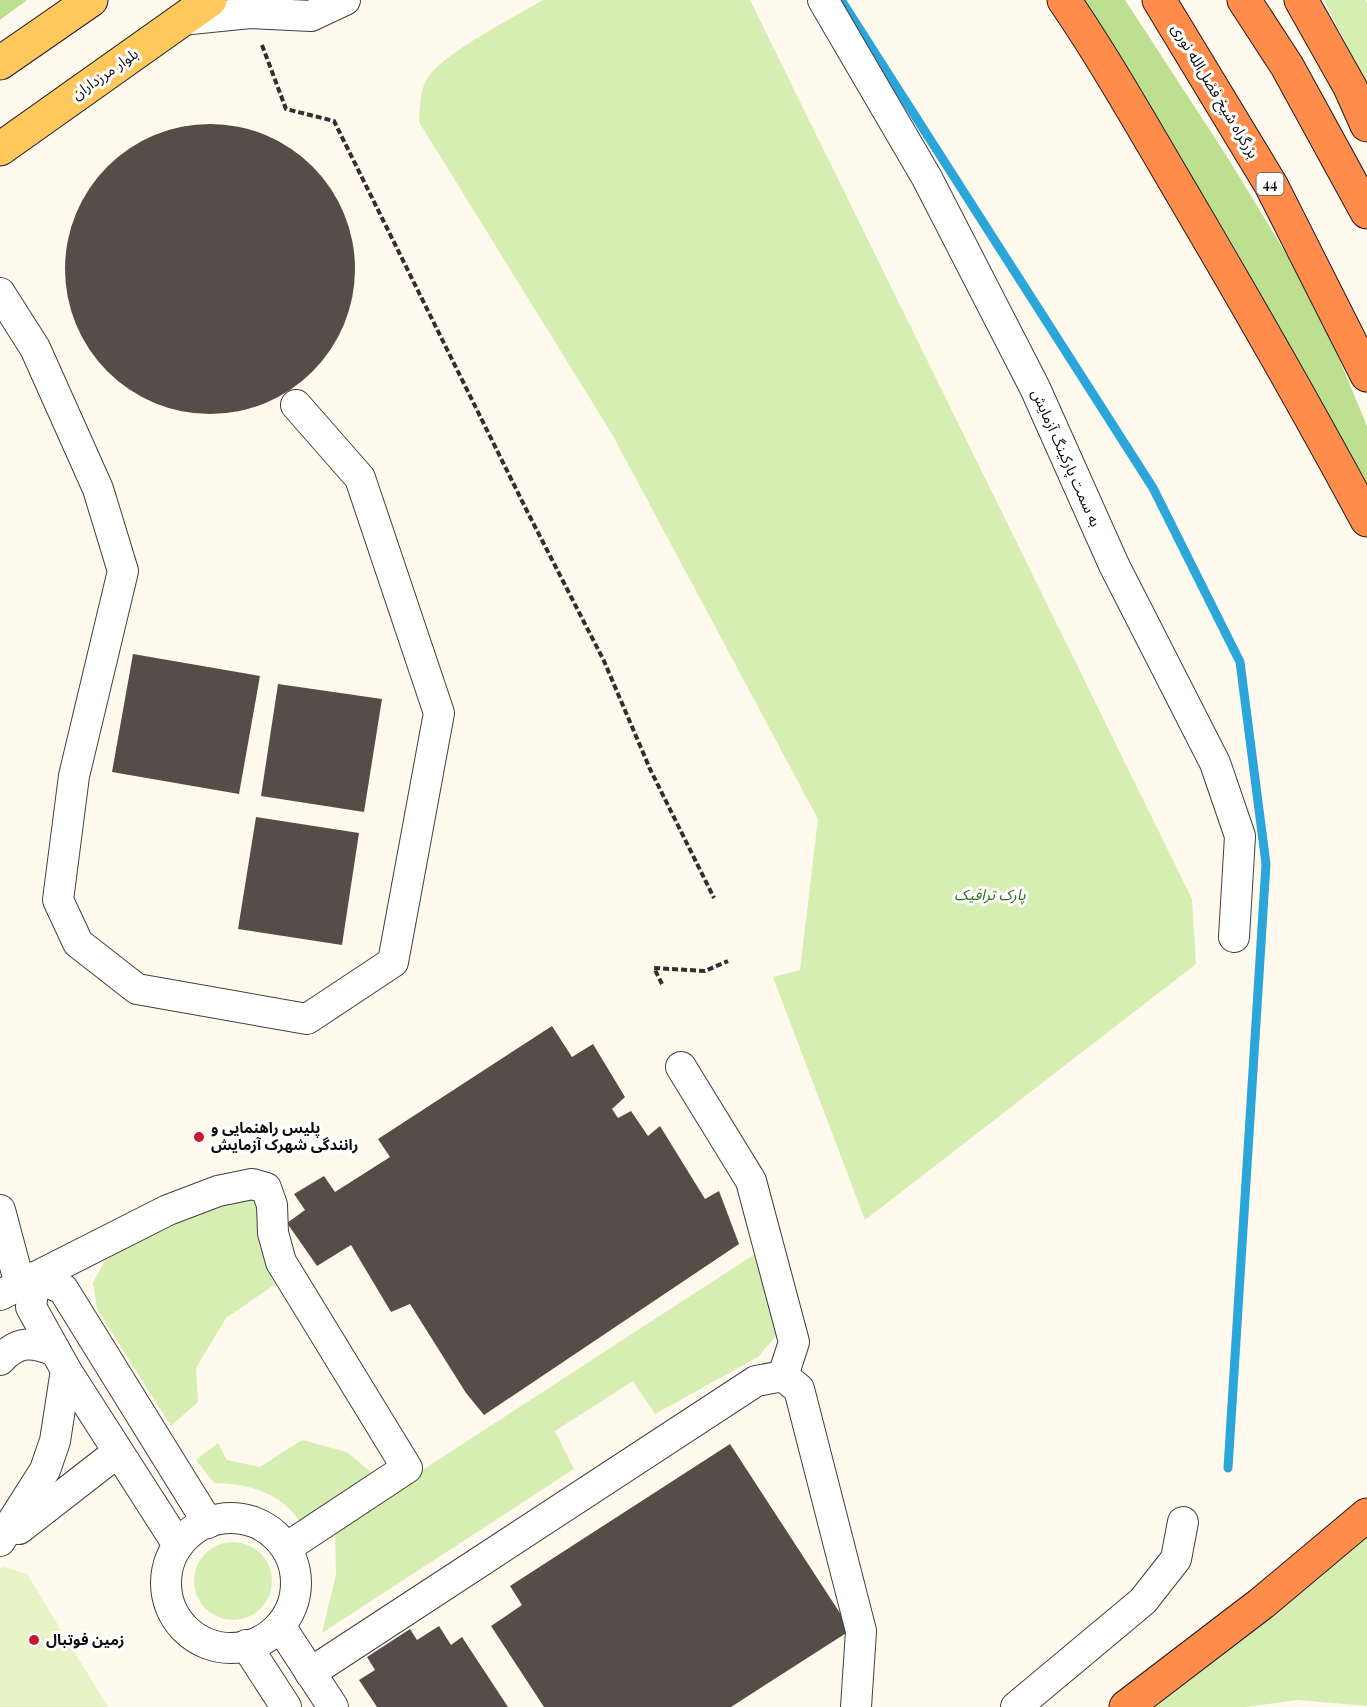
<svg xmlns="http://www.w3.org/2000/svg" width="1367" height="1707" viewBox="0 0 1367 1707" font-family="'Playfair Display','Noto Sans Arabic',serif">
<style>
.green{fill:#d7eeb3}
.forest{fill:#bce090}
.pitch{fill:#e8f4c5}
.lines{fill:none;stroke-linecap:round;stroke-linejoin:round}
.stream{stroke:#2ba6db;stroke-width:9}
.building{fill:#574d48}
.minor-casing{stroke:#404040;stroke-width:32}
.major-casing{stroke:#1e1e1e;stroke-width:35}
.highway-casing{stroke:#1e1e1e;stroke-width:35}
.path{stroke:#2f2f2f;stroke-width:4;stroke-dasharray:6 3;stroke-linecap:butt}
.minor{stroke:#fff;stroke-width:30}
.major{stroke:#ffc85d;stroke-width:33}
.highway{stroke:#ff8c4b;stroke-width:33}
.poi-dot{fill:#cc1731;stroke:#fff;stroke-width:2}
.labels{text-anchor:middle;stroke-width:6;stroke-linejoin:round;paint-order:stroke}
.shield{fill:#fff;stroke:#565656;stroke-width:1.5}
.shield-label{font-size:14px;font-weight:bold;fill:#0d0d0d}
.street-label{font-size:15px;fill:#0d0d0d;stroke:#fff}
.park-label{font-size:15px;font-style:italic;fill:#316c17;stroke:#fff}
.poi-label{font-size:15px;font-weight:bold;fill:#0d0d0d;stroke:#fff;text-anchor:start}
</style>
<rect width="100%" height="100%" fill="#fffaed"/>
<g class="green">
<path d="M543,0H750L1192,899L1196,964L865,1220L773,977L800,970L818,819L612,434L419,122C420,105 420,86 431,73C452,49 514,17 543,0Z"/>
<path d="M1324,0H1365L1367,3V86Z"/>
<path d="M231,1199L260,1200L280,1281L226,1318L196,1368L198,1402L171,1426L97,1309L93,1283L105,1260L184,1215Z"/>
<path d="M764,1248L782,1329L758,1357L655,1414L633,1381L555,1431L574,1469L322,1633L336,1574L335,1527Z"/>
<path d="M302,1440L347,1452L377,1477L303,1526C282,1493 252,1484 214,1483L196,1460L218,1443L227,1460L260,1467Z"/>
<path d="M1367,1529V1706L1297,1700L1246,1707H1148Z"/>
<circle cx="233" cy="1581" r="39"/>
</g>
<g class="forest">
<path d="M0,0H27L0,20Z"/>
<path d="M1081,0H1125L1226,155L1315,301L1367,426V485L1234,247Z"/>
</g>
<path class="pitch" d="M4,1567L27,1574L108,1707H0V1568Z"/>
<g class="lines">
<path class="stream" d="M841,0L1153,488L1240,662L1266,864L1228,1468"/>
</g>
<g class="building">
<circle cx="210" cy="269" r="145"/>
<path d="M133,654L260,676L239,794L112,772Z"/>
<path d="M278,684L382,699L364,812L261,796Z"/>
<path d="M256,817L359,833L342,945L238,929Z"/>
<path d="M552,1026L572,1057L593,1044L625,1097L612,1109L618,1118L631,1111L648,1136L660,1126L705,1199L719,1191L739,1244L484,1415L466,1393L410,1304L391,1312L351,1245L317,1266L287,1223L305,1210L294,1194L324,1176L335,1192L390,1157L378,1139Z"/>
<path d="M730,1444L851,1630L731,1707H544L491,1626L522,1605L510,1586Z"/>
<path d="M439,1626L451,1645L462,1637L508,1707H377L359,1680L375,1670L367,1657L410,1629L417,1640Z"/>
</g>
<g class="lines">
<g class="minor-casing">
<g id="minor">
<path d="M823,0L927,178L1035,388L1114,565L1215,763L1240,836L1234,937"/>
<path d="M181,20L250,13L311,16L345,0"/>
<path d="M0,293L35,348L98,489L123,571L74,776L58,900L78,943L137,989L307,1019L393,962L439,713L360,478L296,405"/>
<path d="M681,1067L751,1181L794,1342L783,1376"/>
<path d="M0,1210L20,1285"/>
<path d="M0,1295L168,1210L218,1191L252,1184L266,1188L272,1205L273,1233L281,1262L407,1468L286,1548"/>
<path d="M0,1360C18,1340 32,1342 55,1351"/>
<circle cx="231" cy="1583" r="65"/>
<path d="M19,1529L118,1452"/>
<path d="M0,1541L45,1470L55,1441L66,1370"/>
<path d="M178,1545L66,1370L31,1307L35,1277L63,1289L208,1523"/>
<path d="M280,1626L333,1707"/>
<path d="M246,1645L286,1707"/>
<path d="M310,1673L756,1381L783,1376L799,1389L861,1631L856,1707"/>
<path d="M1016,1707L1143,1601L1176,1559L1183,1522"/>
</g>
</g>
<g class="major-casing">
<g id="major">
<path d="M0,63L91,0"/>
<path d="M0,149L210,0"/>
</g>
</g>
<g class="highway-casing">
<g id="highway">
<path d="M1064,0C1107,63 1144,129 1183,195C1246,302 1308,410 1367,520"/>
<path d="M1159,0L1271,185L1367,375"/>
<path d="M1244,0L1287,66L1367,212"/>
<path d="M1301,0L1350,87L1367,125"/>
<path d="M1126,1707L1262,1603L1367,1515"/>
</g>
</g>
<g class="path">
<path d="M262,45L286,109L334,121L527,511L604,661L650,769L714,898"/>
<path d="M662,984L654,968L705,971L728,961"/>
</g>
<use href="#minor" class="minor"/>
<use href="#major" class="major"/>
<use href="#highway" class="highway"/>
</g>
<g class="poi-dot">
<circle cx="199" cy="1137" r="6"/>
<circle cx="34" cy="1640" r="6"/>
</g>
<g class="labels">
<rect class="shield" x="1256.5" y="173" width="27" height="22" rx="4.5"/>
<g class="shield-label">
<text x="1270" y="189">44</text>
</g>
<g class="street-label">
<text transform="translate(105 74) rotate(-35)" y="5">بلوار مرزداران</text>
<text transform="translate(1215 91) rotate(59)" y="5">بزرگراه شیخ فضل‌الله نوری</text>
<text transform="translate(1066 458) rotate(66)" y="5">به سمت پارکینگ آزمایش</text>
</g>
<g class="park-label">
<text x="990" y="900">پارک ترافیک</text>
</g>
<g class="poi-label">
<text x="211" y="1133">پلیس راهنمایی و<tspan x="211" dy="17">رانندگی شهرک آزمایش</tspan></text>
<text x="46" y="1645">زمین فوتبال</text>
</g>
</g>
</svg>
